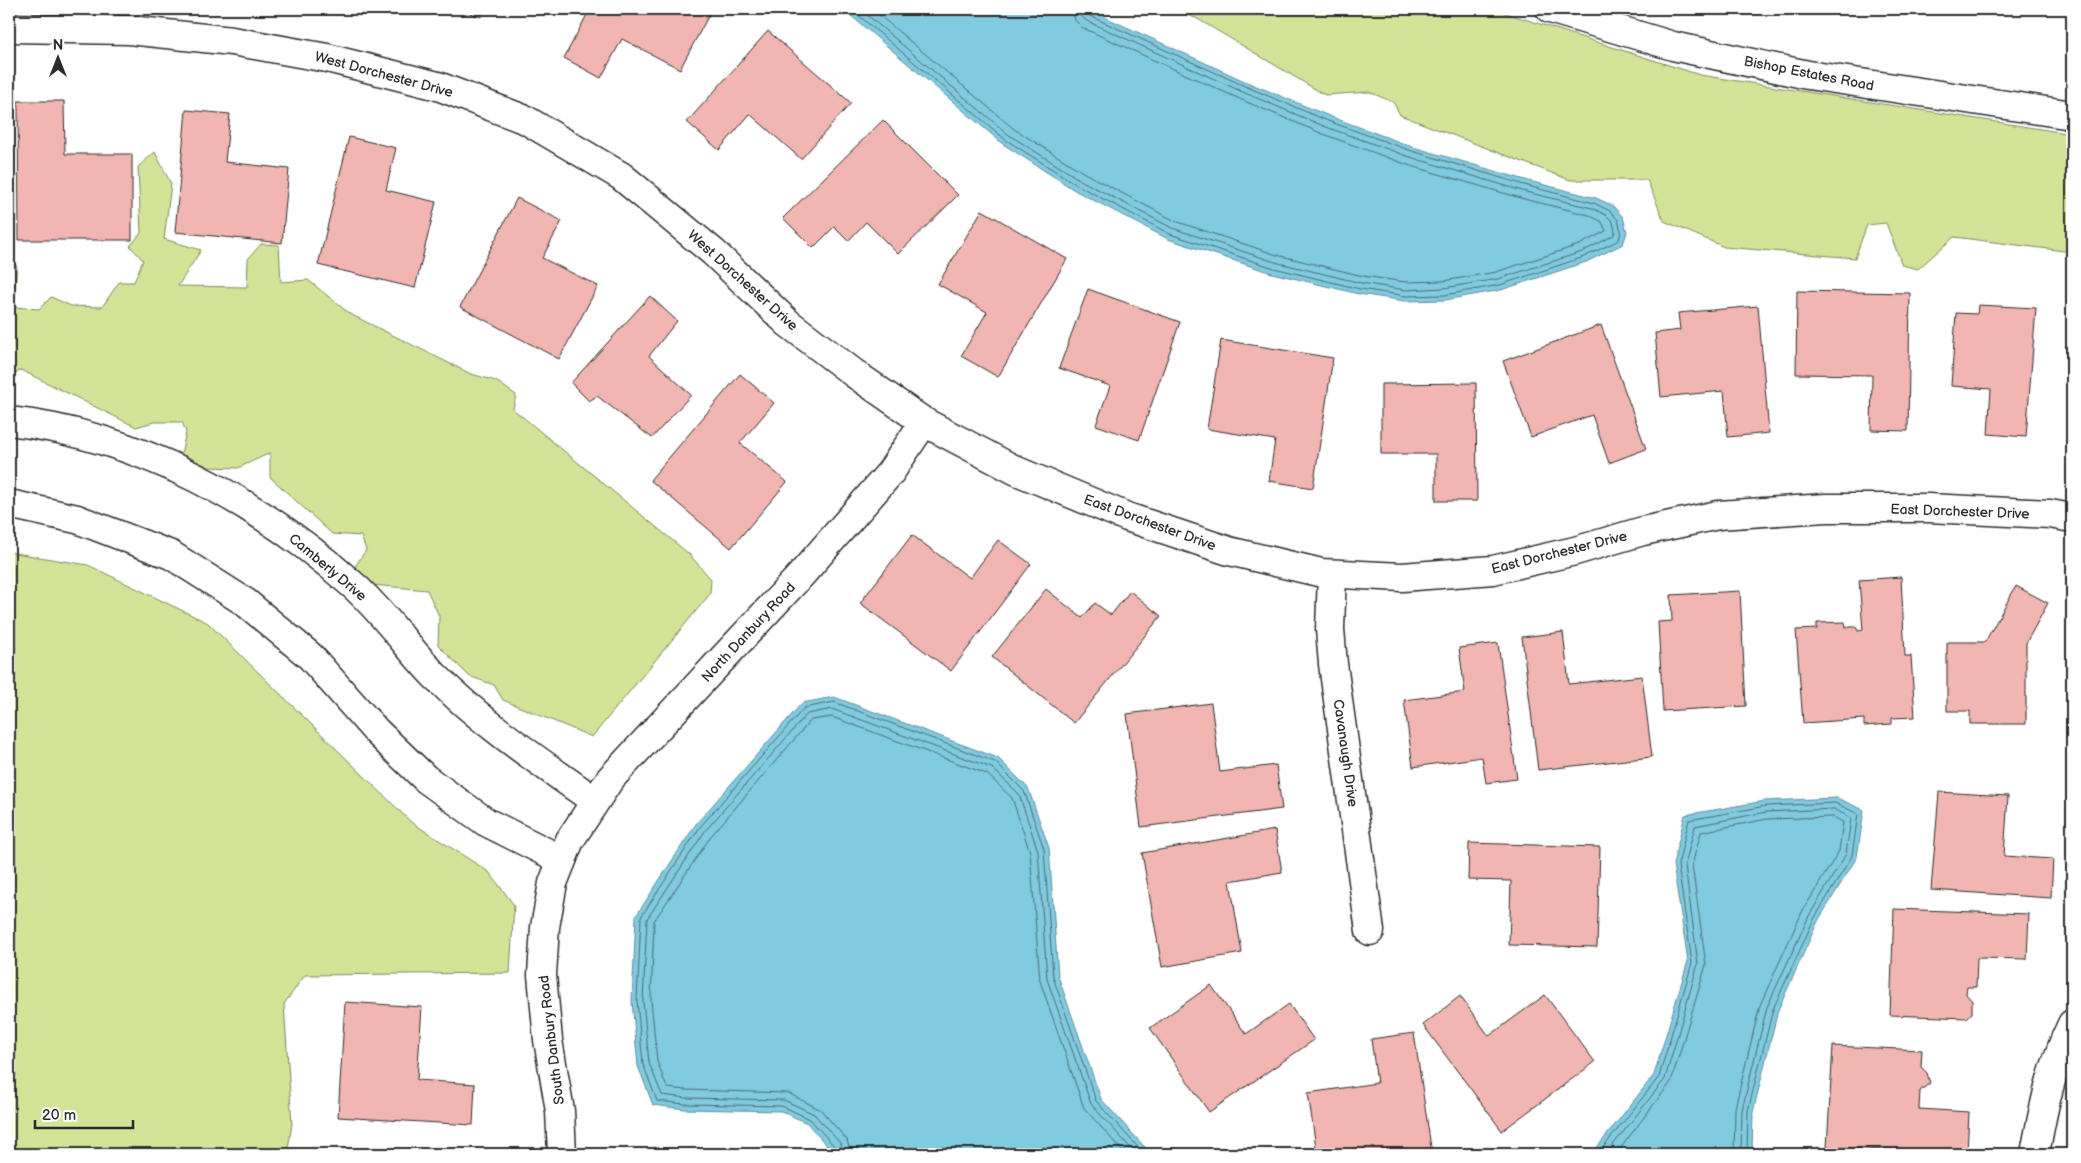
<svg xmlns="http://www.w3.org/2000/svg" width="2081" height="1163" viewBox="0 0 2081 1163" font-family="'Balsamiq Sans',sans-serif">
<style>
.green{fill:#d3e397;stroke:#7f8761}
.water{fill:#80cbe0;stroke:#5e8b98}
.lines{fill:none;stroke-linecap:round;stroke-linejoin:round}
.shore{stroke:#4d6b73;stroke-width:1}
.building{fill:#f1b6b1;stroke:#2b2b2b}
.minor-casing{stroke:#2b2b2b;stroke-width:31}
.tertiary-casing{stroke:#2b2b2b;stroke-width:31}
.minor{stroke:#fff;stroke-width:28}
.tertiary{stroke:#fff;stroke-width:28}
.labels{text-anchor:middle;stroke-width:4.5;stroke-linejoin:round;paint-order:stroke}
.street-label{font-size:14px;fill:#2b2b2b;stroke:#fff}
</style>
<rect width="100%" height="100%" fill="#fff"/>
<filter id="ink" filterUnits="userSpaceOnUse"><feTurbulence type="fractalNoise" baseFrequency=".02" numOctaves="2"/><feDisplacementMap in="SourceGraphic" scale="10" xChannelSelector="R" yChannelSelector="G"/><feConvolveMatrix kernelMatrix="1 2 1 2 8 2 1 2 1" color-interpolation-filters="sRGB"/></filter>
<g filter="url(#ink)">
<g class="green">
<path d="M1166,9H1493L1700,75L2072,134V252L1954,237L1918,269L1902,265L1886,223L1867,225L1855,258L1724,247L1664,221L1647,180H1570L1400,115L1393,102L1369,92L1325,95L1196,18Z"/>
<path d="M155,152L171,184L164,239L201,250L178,286L247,287L248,259L261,244L279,245L281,282L308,280L350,314L471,374L496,381L516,395L513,409L689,554L711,579L710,594L592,737L503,700L494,685L469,676L438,645L439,616L427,590L372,585L354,568L366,550L361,536L332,534L270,477V453L238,468L209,467L181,454L186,432L182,422H154L136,427L21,370L11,376L9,406V262L17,266L13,307L39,309L51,297L71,306L102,307L119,282H134L143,260L130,246L141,233L138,167Z"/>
<path d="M9,552L88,565L208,623L411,822L489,872L514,905L510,973L305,975L284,1004L292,1124L287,1154H9Z"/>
</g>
<g class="water">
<path d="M843,9H1087L1249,83L1329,116L1413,147L1529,181L1596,198L1613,206L1623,217L1627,232L1623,244L1586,262L1501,290L1445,300L1405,301L1359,294L1272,273L1168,239L1076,191L1003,144Z"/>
<path d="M834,697L998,758L1028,788L1049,848L1058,976L1101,1099L1151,1154H834L807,1123L781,1111L685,1109L653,1105L638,1066L632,1001L636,916L696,824L802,703Z"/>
<path d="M1837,798L1864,810L1857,857L1818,921L1778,1010L1753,1112L1752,1154H1592L1654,1075L1688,961L1673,864L1685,815L1765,801Z"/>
</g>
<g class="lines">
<g class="shore">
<path d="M851,9L1006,140L1079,186L1170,234L1274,268L1360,289L1406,296L1445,295L1500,285L1584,257L1619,240L1621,231L1618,220L1610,211L1594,203L1528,186L1412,151L1328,121L1247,87L1090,16L1086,9"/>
<path d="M860,9L1009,135L1082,181L1172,228L1275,262L1361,283L1406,290L1444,288L1498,279L1582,252L1614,235L1615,231L1613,222L1606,215L1592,208L1526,192L1410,157L1326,127L1245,93L1087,21L1081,16L1080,9"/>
<path d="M872,9L1014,129L1086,174L1175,221L1277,255L1363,276L1406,282L1443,281L1496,272L1579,245L1606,231L1602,222L1589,215L1524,199L1408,165L1323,134L1242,100L1083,28L1075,20L1072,9"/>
<path d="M838,1154L835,1147L810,1119L782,1106L685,1104L657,1101L643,1064L637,1001L641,917L700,827L804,708L834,702L995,762L1024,791L1044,849L1053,977L1096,1101L1144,1154"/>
<path d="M844,1154L840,1143L814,1114L784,1100L686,1098L662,1095L649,1063L643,1001L647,919L705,831L807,714L832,709L992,768L1019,794L1038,851L1047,979L1091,1104L1136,1154"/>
<path d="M851,1154L847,1140L821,1110L788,1093L686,1090L667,1088L657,1061L651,1000L654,921L711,836L811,720L832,717L987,774L1012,798L1030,852L1040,981L1084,1108L1125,1154"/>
<path d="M1598,1154L1659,1077L1692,963L1678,865L1689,820L1766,806L1835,803L1858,814L1852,856L1814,919L1773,1009L1748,1111L1747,1154"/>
<path d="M1606,1154L1665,1079L1698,964L1685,865L1695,826L1766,812L1834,809L1851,818L1846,854L1809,916L1767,1007L1742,1110L1741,1154"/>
<path d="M1616,1154L1671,1082L1706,965L1692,865L1701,832L1767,819L1833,817L1843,822L1839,851L1802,912L1760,1005L1735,1108L1734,1154"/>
</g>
</g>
<g class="building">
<path d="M458,9H484L481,17Z"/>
<path d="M590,9H712L680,69L622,39L601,78L564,58Z"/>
<path d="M768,31L851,103L801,159L750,114L719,150L687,122Z"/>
<path d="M18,101H64L65,154H132V240H19Z"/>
<path d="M186,110L230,114L225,162L289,169L282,243L175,232Z"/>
<path d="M883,120L958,195L898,254L866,222L848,241L834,227L813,248L783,218Z"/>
<path d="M349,137L396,148L386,190L436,202L415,288L318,265Z"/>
<path d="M517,198L562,221L542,258L598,286L559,359L460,307Z"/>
<path d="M982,210L1067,259L998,377L961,356L987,312L938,284Z"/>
<path d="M1088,289L1180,322L1139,440L1096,425L1110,386L1059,368Z"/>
<path d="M1797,291L1910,293L1908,431L1871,430L1872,375L1796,374Z"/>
<path d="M650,296L677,321L649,356L691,395L652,438L597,396L589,401L571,383Z"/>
<path d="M1978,305L2036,308L2026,437L1988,434L1991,389L1951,386L1956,313L1977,314Z"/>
<path d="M1758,306L1769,433L1728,437L1724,391L1661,397L1655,333L1680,330L1678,313Z"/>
<path d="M1601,325L1646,449L1609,463L1592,415L1531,437L1503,361Z"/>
<path d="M1221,340L1333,358L1313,488L1269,481L1275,440L1207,429Z"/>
<path d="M740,374L774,403L740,443L787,482L731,548L650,480Z"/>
<path d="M1476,383L1477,501H1436V454H1381V384Z"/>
<path d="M912,535L970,578L998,540L1031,564L951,671L860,603Z"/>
<path d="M1901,577L1905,656H1911L1915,717L1892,718V724L1864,726V719L1803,723L1796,630L1817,629V623L1845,622L1846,627H1856L1858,631L1863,630L1859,580Z"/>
<path d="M2016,586L2048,603L2026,643V724H1970V711H1947V642H1985Z"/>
<path d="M1046,589L1082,618L1095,603L1111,615L1130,591L1161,616L1074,723L992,657Z"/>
<path d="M1740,591L1746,706L1663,711L1658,622L1672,621L1671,595Z"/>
<path d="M1563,632L1569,684L1642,676L1652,757L1538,770L1522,637Z"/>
<path d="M1498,643L1517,779L1486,783L1482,757L1413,767L1404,700L1465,692L1459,648Z"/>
<path d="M1211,703L1220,772L1276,765L1282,809L1141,827L1127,714Z"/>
<path d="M1939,792L2008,796L2004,856L2053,859L2051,898L1931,890Z"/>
<path d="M1275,830L1282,872L1230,881L1242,953L1162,967L1142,853Z"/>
<path d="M1469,843L1600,847L1597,947L1509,945L1511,881L1468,880Z"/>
<path d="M1894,909L2029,914L2027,959L1977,958L1976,987H1967L1966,994L1972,1001V1013L1967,1018L1890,1015Z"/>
<path d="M1211,985L1246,1034L1289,1004L1314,1040L1209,1112L1150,1028Z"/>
<path d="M1545,995L1595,1062L1502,1131L1423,1025L1460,996L1489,1036Z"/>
<path d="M345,1002L422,1007L417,1080L475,1084L473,1125L338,1117Z"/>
<path d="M1414,1033L1432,1154H1317L1308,1093L1377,1083L1371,1039Z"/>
<path d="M1833,1046L1922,1050L1921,1067L1927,1073L1930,1083L1920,1091L1919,1109L1969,1112L1967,1154L1827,1147Z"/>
<path d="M374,1152L440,1154H374Z"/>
</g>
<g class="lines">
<g class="minor-casing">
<g id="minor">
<path d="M9,28L129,30L232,41L327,58L438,86L526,120L621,176L713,252L788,323L855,374L924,422L1017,471L1127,517L1229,551L1322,573L1402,577L1493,570L1575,551L1643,531L1718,515L1826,508H1928L2050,514L2072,518"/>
<path d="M9,421C137,435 259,501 354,586C384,613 407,647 435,676C483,724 540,762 595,801"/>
<path d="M9,504L77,519L171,555L245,602L310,656L376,731L426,779L486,822L562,860"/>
<path d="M1332,574L1330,629L1333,664L1370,931"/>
<path d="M562,1154L560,1111L548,1040L542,975L545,927L553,883L570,840L610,779L801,575L890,473L924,422"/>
<path d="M2035,1154C2043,1109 2052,1065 2072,1024"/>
</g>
</g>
<g class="tertiary-casing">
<path id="tertiary" d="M1550,9L1673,46L1808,75L2072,115"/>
</g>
<use href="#minor" class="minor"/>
<use href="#tertiary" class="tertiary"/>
</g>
</g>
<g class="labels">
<g class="street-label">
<text transform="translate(1809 73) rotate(11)" y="5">Bishop Estates Road</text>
<text transform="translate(384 74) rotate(15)" y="5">West Dorchester Drive</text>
<text transform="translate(743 280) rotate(42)" y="5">West Dorchester Drive</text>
<text transform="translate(1960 511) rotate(2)" y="5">East Dorchester Drive</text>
<text transform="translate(1150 522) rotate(20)" y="5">East Dorchester Drive</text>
<text transform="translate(1559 552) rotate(-14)" y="5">East Dorchester Drive</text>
<text transform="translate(328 567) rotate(40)" y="5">Camberly Drive</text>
<text transform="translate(748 632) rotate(-47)" y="5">North Danbury Road</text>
<text transform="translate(1346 753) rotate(82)" y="5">Cavanaugh Drive</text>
<text transform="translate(551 1040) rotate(-97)" y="5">South Danbury Road</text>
</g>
</g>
<rect width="2081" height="1163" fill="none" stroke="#fff" stroke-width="30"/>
<rect x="15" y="15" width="2051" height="1133" fill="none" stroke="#2b2b2b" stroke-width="2" filter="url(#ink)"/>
<g transform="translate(58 58)" stroke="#ffffff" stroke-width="4" paint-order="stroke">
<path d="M0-4L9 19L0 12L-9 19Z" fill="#2b2b2b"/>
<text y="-8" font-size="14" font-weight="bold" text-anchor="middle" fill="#2b2b2b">N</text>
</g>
<path d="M35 1120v8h98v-8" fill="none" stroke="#2b2b2b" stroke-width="2.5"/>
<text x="42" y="1120" font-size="15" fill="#2b2b2b" stroke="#ffffff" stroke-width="4" paint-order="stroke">20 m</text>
</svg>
